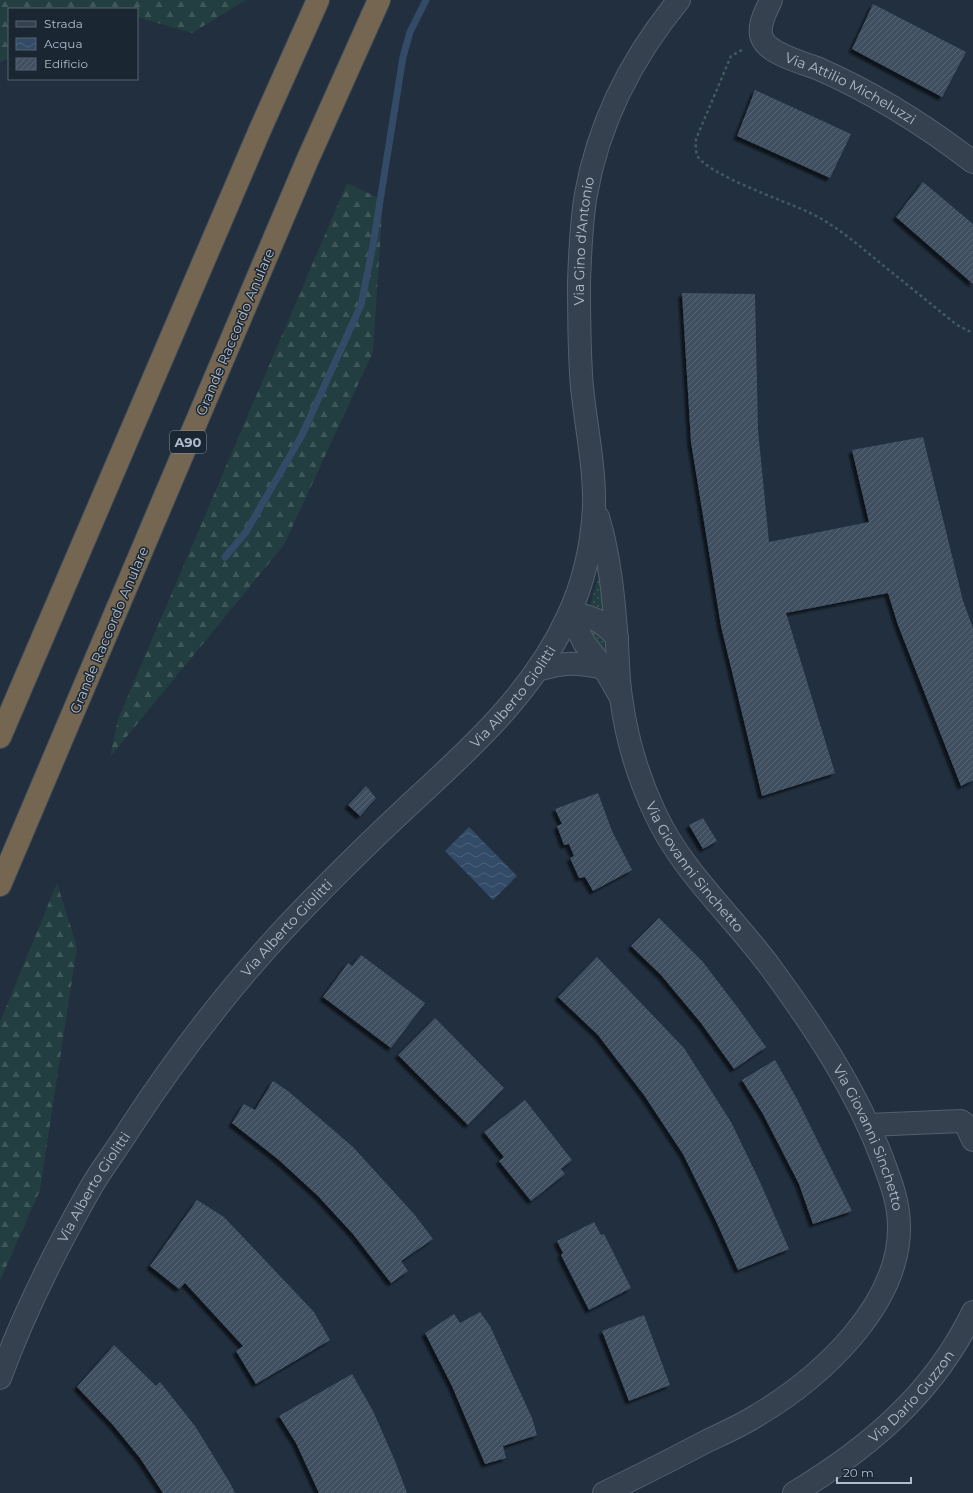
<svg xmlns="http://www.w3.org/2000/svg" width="973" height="1493" viewBox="0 0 973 1493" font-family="Montserrat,sans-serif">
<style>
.grass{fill:url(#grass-dots)}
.forest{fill:url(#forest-firs)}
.water{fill:url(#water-waves)}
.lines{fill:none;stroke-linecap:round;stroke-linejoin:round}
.stream{stroke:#334b67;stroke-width:7}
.building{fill:url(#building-hatch);filter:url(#shadow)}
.minor-casing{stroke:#535f6c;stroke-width:24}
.highway-casing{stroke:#404c59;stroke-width:24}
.path{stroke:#415b5d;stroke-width:2.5;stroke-dasharray:3 3;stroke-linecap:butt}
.minor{stroke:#35414f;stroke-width:22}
.highway{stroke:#756652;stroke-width:22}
.labels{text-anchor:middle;stroke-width:3;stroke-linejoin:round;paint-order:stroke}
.shield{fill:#1b2633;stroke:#848f9d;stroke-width:1}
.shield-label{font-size:13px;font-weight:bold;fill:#b1bcca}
.street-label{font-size:14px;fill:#b1bcca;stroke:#1b2633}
</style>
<defs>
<pattern id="grass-dots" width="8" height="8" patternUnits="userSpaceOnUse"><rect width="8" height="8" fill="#233e40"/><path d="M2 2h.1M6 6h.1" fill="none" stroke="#41585a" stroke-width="1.8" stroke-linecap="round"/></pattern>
<pattern id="forest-firs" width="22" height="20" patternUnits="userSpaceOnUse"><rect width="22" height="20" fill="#233e40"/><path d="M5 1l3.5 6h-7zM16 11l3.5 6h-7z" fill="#41585a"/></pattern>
<pattern id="water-waves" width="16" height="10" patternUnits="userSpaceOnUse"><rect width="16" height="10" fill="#334b67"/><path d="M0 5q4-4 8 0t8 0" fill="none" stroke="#4e637b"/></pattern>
<pattern id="building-hatch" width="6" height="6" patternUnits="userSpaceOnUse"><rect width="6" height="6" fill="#404f61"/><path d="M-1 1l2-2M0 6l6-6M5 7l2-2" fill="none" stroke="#596676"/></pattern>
<filter id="shadow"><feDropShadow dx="-3.5" dy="3.5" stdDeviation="1" flood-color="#0009"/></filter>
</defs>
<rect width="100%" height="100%" fill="#212f3f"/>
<g class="grass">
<path d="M600,570L605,613L590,606Z"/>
<path d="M586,625L605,639L612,661L586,628Z"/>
</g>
<g class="forest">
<path d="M0,0H246L192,33L137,17V9H9V59L0,62Z"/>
<path d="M347,183L383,200L373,352L284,545L110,757L118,719Z"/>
<path d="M57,883L77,947L40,1190L0,1281V1022Z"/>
</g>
<path class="water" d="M469,827L517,876L493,900L445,851Z"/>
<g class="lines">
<path class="stream" d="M225,557L246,532L302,435L361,305L373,245L403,57L410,32L426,0"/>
</g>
<g class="building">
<path d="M873,4L966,52L942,97L852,49Z"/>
<path d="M755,90L851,134L830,178L737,136Z"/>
<path d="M923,182L973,224V284L896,217Z"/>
<path d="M682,293L755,294L758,430L769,542L869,522L852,450L923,437L963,601L973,628V780L961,786L898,625L888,593L786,613L835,773L762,796L721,626L691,442Z"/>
<path d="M366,786L376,798L360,816L348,805Z"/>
<path d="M598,793L612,831L632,870L593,891L585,877L579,878L570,858L574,856L569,844L564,845L557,826L562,824L555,809Z"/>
<path d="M703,818L717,841L703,849L689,825Z"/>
<path d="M659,918L703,962L741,1012L766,1047L734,1069L701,1023L661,975L631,946Z"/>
<path d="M361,955L425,1003L391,1048L323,997L348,963L352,966Z"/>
<path d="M597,957L684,1048L731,1122L760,1182L789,1249L738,1270L716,1221L683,1154L644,1095L598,1035L558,997Z"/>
<path d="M435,1018L504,1088L468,1125L398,1055Z"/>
<path d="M775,1060L797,1099L852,1211L813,1224L799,1184L763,1114L742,1080Z"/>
<path d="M273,1081L288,1091L353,1147L414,1214L433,1239L401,1261L408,1271L391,1283L353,1234L318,1196L279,1160L232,1123L244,1104L255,1110Z"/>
<path d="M525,1100L572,1160L561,1169L565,1174L531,1201L499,1161L504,1157L484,1132Z"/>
<path d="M197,1200L224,1217L314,1312L330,1340L256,1384L236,1351L243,1346L185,1283L179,1289L150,1266Z"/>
<path d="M594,1222L601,1235L604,1234L631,1288L589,1310L561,1255L563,1253L557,1241Z"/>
<path d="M480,1312L490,1326L532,1418L537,1435L503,1446L506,1458L485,1464L452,1386L425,1333L454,1314L460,1323Z"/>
<path d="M644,1315L670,1385L629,1401L602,1331Z"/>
<path d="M114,1345L156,1386L160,1382L195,1426L230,1483L235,1493H163L140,1458L113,1425L77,1387Z"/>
<path d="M352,1374L373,1411L395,1461L407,1493H319L296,1443L279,1416Z"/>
</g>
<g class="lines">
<g class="minor-casing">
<g id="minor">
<path id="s1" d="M771,0C766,11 756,28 763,40C771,55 804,63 819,69C874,93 926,126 973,162"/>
<path id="s2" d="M598,517C610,557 614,601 617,643C618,661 618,679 621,697C626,736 638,777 655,813C682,872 733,916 771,968C815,1028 857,1091 883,1161C891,1182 899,1203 899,1226C900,1306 820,1378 756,1416C740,1426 724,1433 707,1441C673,1459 639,1476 604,1493"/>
<path d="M569,614L585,644L604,668"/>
<path d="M569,614C589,614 605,622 617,638"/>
<path d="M537,670C566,662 575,662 604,668L619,694"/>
<path d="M868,1125L961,1121L966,1125L973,1140"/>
<path id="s3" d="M0,1378C24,1312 56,1249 90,1189C102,1168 117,1149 130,1128C183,1047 242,971 310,902C342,869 375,837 408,806C469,750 533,693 568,616C584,582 592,545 594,507C595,467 586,427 582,387C579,352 579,317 579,282C580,253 581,223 586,194C599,122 633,56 679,0"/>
<path id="s4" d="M794,1493C869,1448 934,1393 973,1312"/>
</g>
</g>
<g class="highway-casing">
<g id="highway">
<path d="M0,737L259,132L318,0"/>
<path d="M0,885L307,161L379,0"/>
</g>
</g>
<path class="path" d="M742,50L731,56L696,139C696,145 695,151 698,157C710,175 784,201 806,211C833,223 857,244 879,262C905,283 931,304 957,325L973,333"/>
<use href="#minor" class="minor"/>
<use href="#highway" class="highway"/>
</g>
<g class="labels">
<rect class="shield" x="170" y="431" width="36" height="22" rx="3"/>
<g class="shield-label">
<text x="188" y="447">A90</text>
</g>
<g class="street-label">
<text dy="5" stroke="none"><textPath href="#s1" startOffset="143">Via Attilio Micheluzzi</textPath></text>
<text dy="5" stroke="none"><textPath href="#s3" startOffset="1339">Via Gino d'Antonio</textPath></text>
<text transform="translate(235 332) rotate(-67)" y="5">Grande Raccordo Anulare</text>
<text transform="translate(109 630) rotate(-67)" y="5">Grande Raccordo Anulare</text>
<text dy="5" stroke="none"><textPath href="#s3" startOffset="861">Via Alberto Giolitti</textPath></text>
<text dy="5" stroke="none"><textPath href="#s2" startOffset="370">Via Giovanni Sinchetto</textPath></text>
<text dy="5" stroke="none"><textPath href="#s3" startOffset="537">Via Alberto Giolitti</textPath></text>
<text dy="5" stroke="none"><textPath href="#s2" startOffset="694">Via Giovanni Sinchetto</textPath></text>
<text dy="5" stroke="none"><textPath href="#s3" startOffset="213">Via Alberto Giolitti</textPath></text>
<text dy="5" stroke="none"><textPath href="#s4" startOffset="153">Via Dario Guzzon</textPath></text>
</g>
</g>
<rect x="8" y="8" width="130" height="72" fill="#1b2633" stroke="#57626f"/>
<rect x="16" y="21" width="20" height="6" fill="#35414f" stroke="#57626f"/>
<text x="44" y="28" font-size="12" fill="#b1bcca">Strada</text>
<rect x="16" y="38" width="20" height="12" fill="url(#water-waves)" stroke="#57626f"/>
<text x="44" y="48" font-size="12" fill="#b1bcca">Acqua</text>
<rect x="16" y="58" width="20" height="12" fill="url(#building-hatch)" stroke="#57626f"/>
<text x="44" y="68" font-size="12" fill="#b1bcca">Edificio</text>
<path d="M837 1477v6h74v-6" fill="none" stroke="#b1bcca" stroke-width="2"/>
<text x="843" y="1477" font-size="12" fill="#b1bcca" stroke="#1b2633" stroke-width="3" paint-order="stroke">20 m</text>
</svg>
